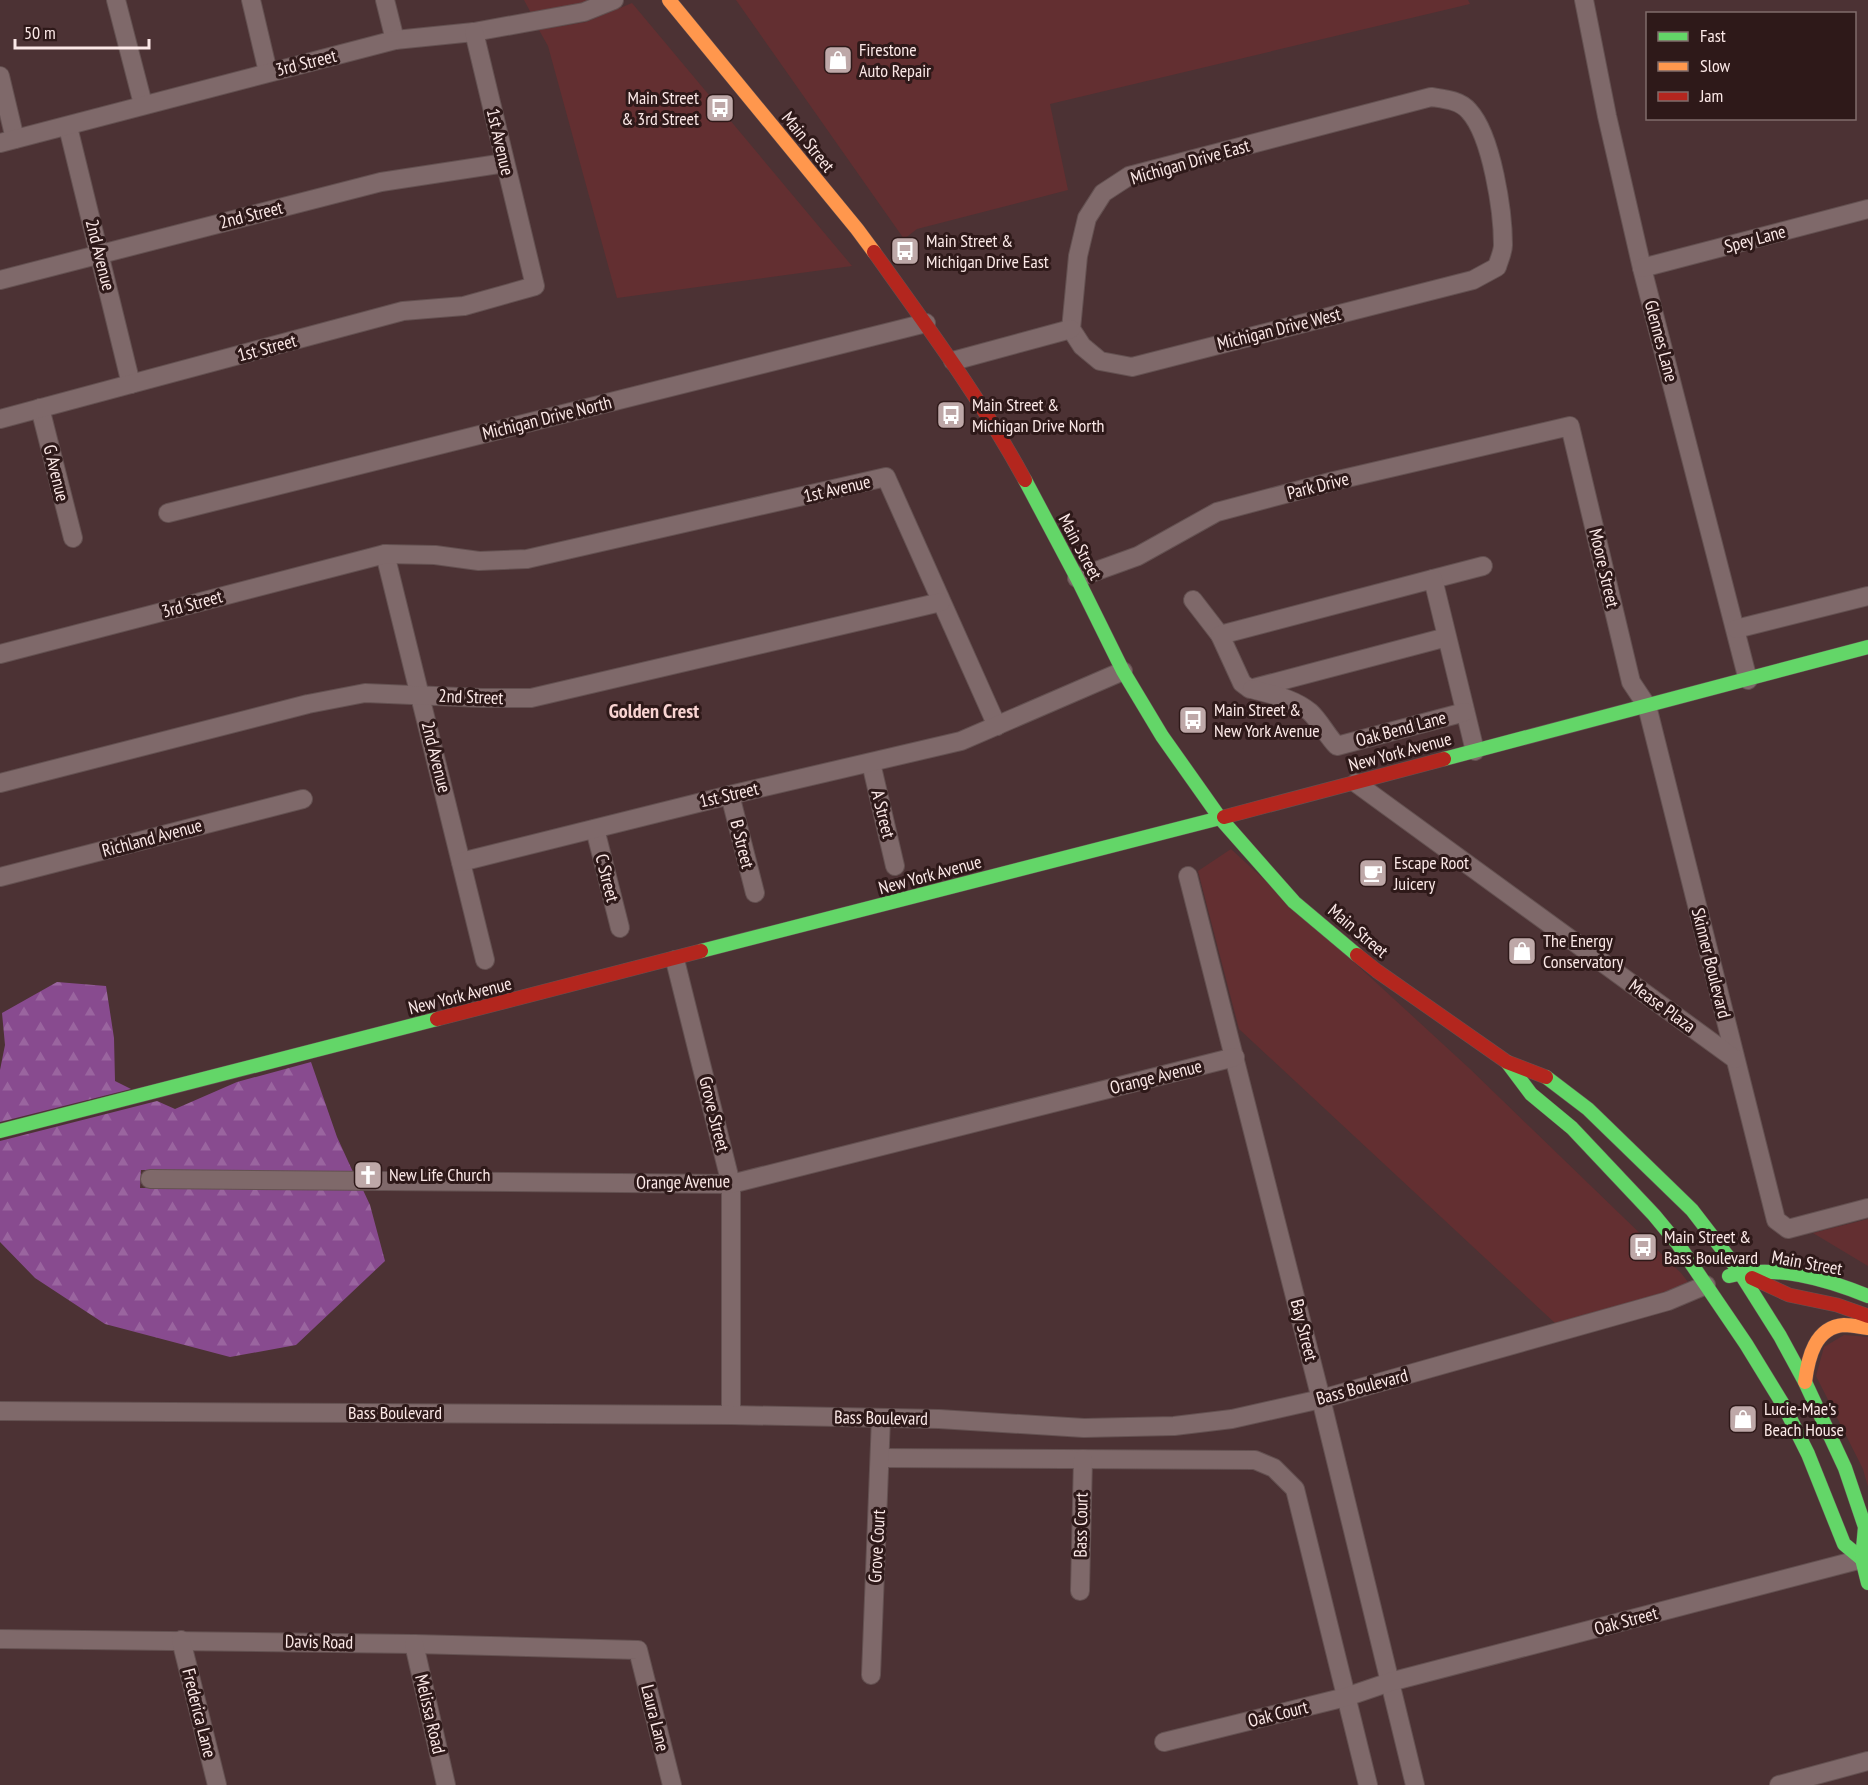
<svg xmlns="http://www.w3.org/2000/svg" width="1868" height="1785" viewBox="0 0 1868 1785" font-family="'PT Sans Narrow',sans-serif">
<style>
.built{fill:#632f31}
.forest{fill:url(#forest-firs)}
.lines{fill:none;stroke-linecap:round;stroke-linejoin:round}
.street-casing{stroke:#645151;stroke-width:20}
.fast-casing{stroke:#645151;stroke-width:15}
.slow-casing{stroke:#645151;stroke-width:15}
.jam-casing{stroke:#645151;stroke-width:15}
.street{stroke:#7f696a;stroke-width:18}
.fast{stroke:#63d668;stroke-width:14}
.slow{stroke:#ff974d;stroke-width:14}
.jam{stroke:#b3261e;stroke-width:14}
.labels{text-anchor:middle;stroke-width:6;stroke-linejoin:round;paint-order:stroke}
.poi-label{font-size:18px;fill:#fbe8e7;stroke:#2e1919;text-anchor:start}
.street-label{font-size:18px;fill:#fbe8e7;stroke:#2e1919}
.neighbourhood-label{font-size:20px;font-weight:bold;fill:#f9d4d2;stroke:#2e1919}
</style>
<defs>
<pattern id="forest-firs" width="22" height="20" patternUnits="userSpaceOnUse" patternTransform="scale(1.5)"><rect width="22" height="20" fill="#884b8f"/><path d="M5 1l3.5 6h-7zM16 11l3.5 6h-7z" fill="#9a659f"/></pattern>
</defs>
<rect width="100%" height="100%" fill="#4c3234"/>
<g class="built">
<path d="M524,0H590L582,4L531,13Z"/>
<path d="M736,0H1468L1470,4L1050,104L1068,190L917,229L904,239Z"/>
<path d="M632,3L852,266L617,298L548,46L539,30L586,22Z"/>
<path d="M1231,849L1470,1069L1681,1273L1688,1282L1664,1293L1556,1324L1239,1029L1198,871Z"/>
<path d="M1868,1219V1266L1813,1233Z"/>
<path d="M1844,1335L1868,1337V1487L1863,1469L1816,1376L1824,1347Z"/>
</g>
<g class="forest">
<path d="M57,982L106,986L114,1038L115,1081L131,1089L0,1122V1070L5,1045L2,1013Z"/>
<path d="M311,1062L337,1137L353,1172L141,1170L140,1188L363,1190L370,1205L385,1261L296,1345L230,1357L105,1324L35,1278L0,1242V1141L157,1101L175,1109L237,1082Z"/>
</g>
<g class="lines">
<g class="street-casing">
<g id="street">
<path d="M116,0L143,104"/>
<path d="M251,0L268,72"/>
<path d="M385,0L395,40"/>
<path d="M1584,0L1607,116L1642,268L1748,680"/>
<path d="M0,76L15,139"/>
<path d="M1431,97C1444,99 1460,100 1469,111C1492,136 1503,212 1503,245C1503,252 1499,260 1497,267L1473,280L1132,367L1100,361L1082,346L1071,329L1078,256L1087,218L1103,193L1129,176Z"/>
<path d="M68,127L131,384"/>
<path d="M0,143L395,40L474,32L584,12L614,0"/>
<path d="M1642,268L1868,209"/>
<path d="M0,280L381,182L505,163"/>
<path d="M953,361L1071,329"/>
<path d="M40,408L73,538"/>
<path d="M0,419L403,311L464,306L535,286L474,32"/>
<path d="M168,513L926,323"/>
<path d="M385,554L485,960"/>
<path d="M1077,578L1138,556L1217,512L1334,481L1570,426L1631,682L1647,706L1776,1220L1788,1229L1868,1208"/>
<path d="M1433,579L1483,566"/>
<path d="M1193,600L1220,635"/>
<path d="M1736,629L1868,596"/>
<path d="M1447,637L1250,689L1242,683L1220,635L1433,579L1475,751"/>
<path d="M0,654L385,554L435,555L479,561L527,559L886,477L997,726"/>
<path d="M1252,689C1273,695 1293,698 1310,712C1320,721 1327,736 1337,746L1465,712"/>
<path d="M871,763L895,866"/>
<path d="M0,783L308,704L365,693L482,698H531L941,602"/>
<path d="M1356,783L1735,1059"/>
<path d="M730,795L755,893"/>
<path d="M595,829L620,928"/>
<path d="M461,862L730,795L961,741L1123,671"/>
<path d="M1188,876L1321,1399L1415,1785"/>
<path d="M0,877L303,799"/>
<path d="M675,960L731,1184V1415"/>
<path d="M150,1179L731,1184L1235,1057"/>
<path d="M0,1411L731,1415L939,1419L1084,1428L1174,1426L1232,1419L1321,1399L1668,1301L1706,1285"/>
<path d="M881,1458L1255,1460L1274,1468L1295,1489L1368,1785"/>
<path d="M1080,1591L1083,1459"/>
<path d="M0,1639L414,1644L638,1650L672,1785"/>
<path d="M181,1640L217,1785"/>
<path d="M414,1644L446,1785"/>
<path d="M871,1675L881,1418"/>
<path d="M1164,1742L1346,1697L1390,1682L1862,1559"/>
<path d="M1779,1785L1868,1761"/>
</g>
</g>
<g class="fast-casing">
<g id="fast">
<path d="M1025,480L1077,578L1123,671L1162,736L1220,818L1294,902L1357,955"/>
<path d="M1444,759L1868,647"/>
<path d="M701,951L1224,817"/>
<path d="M1507,1062L1531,1094L1572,1128L1654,1215L1678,1244L1746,1344L1784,1406L1808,1454L1844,1544L1862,1559"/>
<path d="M1546,1077L1588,1109L1692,1210L1739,1271L1780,1336L1805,1382L1845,1468L1865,1527L1862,1559L1868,1583"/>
<path d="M0,1131L437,1019"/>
<path d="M1729,1276C1775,1264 1826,1279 1868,1296"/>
</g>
</g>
<g class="slow-casing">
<g id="slow">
<path d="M669,0L857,229L874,252"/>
<path d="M1805,1382C1808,1358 1815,1327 1844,1325C1852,1325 1860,1327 1868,1328"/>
</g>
</g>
<g class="jam-casing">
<g id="jam">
<path d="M874,252C927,326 981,399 1025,480"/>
<path d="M1224,817L1444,759"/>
<path d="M1357,955L1377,971L1507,1062L1546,1077"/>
<path d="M437,1019L701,951"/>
<path d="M1752,1278L1789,1295L1837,1305L1868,1316"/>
</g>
</g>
<use href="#street" class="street"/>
<use href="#fast" class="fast"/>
<use href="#slow" class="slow"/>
<use href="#jam" class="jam"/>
</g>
<defs>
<g id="shop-square" transform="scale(1.5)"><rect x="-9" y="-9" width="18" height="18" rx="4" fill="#bea8a8" stroke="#2e1919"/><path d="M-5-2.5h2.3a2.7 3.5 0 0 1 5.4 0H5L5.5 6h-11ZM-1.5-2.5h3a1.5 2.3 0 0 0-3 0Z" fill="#fff"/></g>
<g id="bus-square" transform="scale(1.5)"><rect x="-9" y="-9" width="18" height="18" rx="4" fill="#bea8a8" stroke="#2e1919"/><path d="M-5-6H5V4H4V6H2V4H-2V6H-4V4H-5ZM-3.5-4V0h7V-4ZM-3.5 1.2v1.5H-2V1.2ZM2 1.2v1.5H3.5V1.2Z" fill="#fff"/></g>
<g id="cafe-square" transform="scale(1.5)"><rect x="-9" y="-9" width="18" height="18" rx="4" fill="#bea8a8" stroke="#2e1919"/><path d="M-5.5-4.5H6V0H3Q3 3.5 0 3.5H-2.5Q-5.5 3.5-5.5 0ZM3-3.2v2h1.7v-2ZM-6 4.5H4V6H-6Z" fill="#fff"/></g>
<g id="church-square" transform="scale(1.5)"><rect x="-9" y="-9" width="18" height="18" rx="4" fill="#bea8a8" stroke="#2e1919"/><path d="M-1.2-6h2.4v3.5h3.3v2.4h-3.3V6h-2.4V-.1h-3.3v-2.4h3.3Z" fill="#fff"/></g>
</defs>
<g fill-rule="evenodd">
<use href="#shop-square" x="838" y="60"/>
<use href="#bus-square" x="720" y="108"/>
<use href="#bus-square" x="905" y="251"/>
<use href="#bus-square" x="951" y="415"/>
<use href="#bus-square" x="1193" y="720"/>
<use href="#cafe-square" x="1373" y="873"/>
<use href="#shop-square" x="1522" y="951"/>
<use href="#church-square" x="368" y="1175"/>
<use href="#bus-square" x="1643" y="1247"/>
<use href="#shop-square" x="1743" y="1419"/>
</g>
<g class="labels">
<g class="poi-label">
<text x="859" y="56">Firestone<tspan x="859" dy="21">Auto Repair</tspan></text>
<text x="699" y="104" text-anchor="end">Main Street<tspan x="699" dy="21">&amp; 3rd Street</tspan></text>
<text x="926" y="247">Main Street &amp;<tspan x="926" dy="21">Michigan Drive East</tspan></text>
<text x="972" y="411">Main Street &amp;<tspan x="972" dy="21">Michigan Drive North</tspan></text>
<text x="1214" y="716">Main Street &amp;<tspan x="1214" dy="21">New York Avenue</tspan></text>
<text x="1394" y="869">Escape Root<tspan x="1394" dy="21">Juicery</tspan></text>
<text x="1543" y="947">The Energy<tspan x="1543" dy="21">Conservatory</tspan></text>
<text x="389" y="1181">New Life Church</text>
<text x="1664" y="1243">Main Street &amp;<tspan x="1664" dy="21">Bass Boulevard</tspan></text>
<text x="1764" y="1415">Lucie-Mae's<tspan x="1764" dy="21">Beach House</tspan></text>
</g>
<g class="street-label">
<text transform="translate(306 63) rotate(-14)" y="6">3rd Street</text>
<text transform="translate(500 142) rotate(77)" y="6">1st Avenue</text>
<text transform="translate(808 142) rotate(51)" y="6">Main Street</text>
<text transform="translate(1190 162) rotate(-16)" y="6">Michigan Drive East</text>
<text transform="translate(251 215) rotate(-14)" y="6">2nd Street</text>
<text transform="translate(1755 239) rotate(-15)" y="6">Spey Lane</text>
<text transform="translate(100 255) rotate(76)" y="6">2nd Avenue</text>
<text transform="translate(1279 329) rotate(-14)" y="6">Michigan Drive West</text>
<text transform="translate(1661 341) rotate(75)" y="6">Glennes Lane</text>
<text transform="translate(267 348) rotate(-15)" y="6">1st Street</text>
<text transform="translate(547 418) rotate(-14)" y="6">Michigan Drive North</text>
<text transform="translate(56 473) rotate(76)" y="6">G Avenue</text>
<text transform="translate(1318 486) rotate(-14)" y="6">Park Drive</text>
<text transform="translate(837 489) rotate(-13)" y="6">1st Avenue</text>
<text transform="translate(1080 547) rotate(62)" y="6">Main Street</text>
<text transform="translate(1604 568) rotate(77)" y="6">Moore Street</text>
<text transform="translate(192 604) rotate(-15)" y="6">3rd Street</text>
<text transform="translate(471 697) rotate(2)" y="6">2nd Street</text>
<text transform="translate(1401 729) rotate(-15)" y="6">Oak Bend Lane</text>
<text transform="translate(1400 752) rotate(-15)" y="6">New York Avenue</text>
<text transform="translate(436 757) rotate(76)" y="6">2nd Avenue</text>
<text transform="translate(729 795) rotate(-13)" y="6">1st Street</text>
<text transform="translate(883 814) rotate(76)" y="6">A Street</text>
<text transform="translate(152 838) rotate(-15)" y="6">Richland Avenue</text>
<text transform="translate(742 844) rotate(76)" y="6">B Street</text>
<text transform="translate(930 875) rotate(-15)" y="6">New York Avenue</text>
<text transform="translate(607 878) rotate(76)" y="6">C Street</text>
<text transform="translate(1358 931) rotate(40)" y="6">Main Street</text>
<text transform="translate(1711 963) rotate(76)" y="6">Skinner Boulevard</text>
<text transform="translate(460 996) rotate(-14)" y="6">New York Avenue</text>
<text transform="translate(1662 1006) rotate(36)" y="6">Mease Plaza</text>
<text transform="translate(1156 1077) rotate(-14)" y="6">Orange Avenue</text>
<text transform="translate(714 1114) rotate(76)" y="6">Grove Street</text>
<text transform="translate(683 1182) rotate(-1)" y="6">Orange Avenue</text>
<text transform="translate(1807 1263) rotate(10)" y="6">Main Street</text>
<text transform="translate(1304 1330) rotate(76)" y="6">Bay Street</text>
<text transform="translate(1362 1387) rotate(-15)" y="6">Bass Boulevard</text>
<text x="395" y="1419">Bass Boulevard</text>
<text transform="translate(881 1418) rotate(1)" y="6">Bass Boulevard</text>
<text transform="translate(1081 1525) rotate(-89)" y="6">Bass Court</text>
<text transform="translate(877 1546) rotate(-87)" y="6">Grove Court</text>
<text transform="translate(1626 1621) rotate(-15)" y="6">Oak Street</text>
<text transform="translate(319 1642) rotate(1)" y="6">Davis Road</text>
<text transform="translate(199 1713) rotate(76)" y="6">Frederica Lane</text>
<text transform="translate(430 1714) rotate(77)" y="6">Melissa Road</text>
<text transform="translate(1278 1714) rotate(-14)" y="6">Oak Court</text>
<text transform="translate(655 1718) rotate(76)" y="6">Laura Lane</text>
</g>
<g class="neighbourhood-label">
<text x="654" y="718">Golden Crest</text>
</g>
</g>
<rect x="1646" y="12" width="210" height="108" fill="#2e1919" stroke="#806c6b" stroke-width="1.5"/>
<rect x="1658" y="32" width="30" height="9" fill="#63d668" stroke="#806c6b" stroke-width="1.5"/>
<text x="1700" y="42" font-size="18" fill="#fbe8e7">Fast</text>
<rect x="1658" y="62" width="30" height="9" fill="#ff974d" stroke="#806c6b" stroke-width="1.5"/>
<text x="1700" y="72" font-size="18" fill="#fbe8e7">Slow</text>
<rect x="1658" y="92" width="30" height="9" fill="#b3261e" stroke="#806c6b" stroke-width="1.5"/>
<text x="1700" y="102" font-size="18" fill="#fbe8e7">Jam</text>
<path d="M15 39v9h134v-9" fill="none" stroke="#fbe8e7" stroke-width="3"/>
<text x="24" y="39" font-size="18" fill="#fbe8e7" stroke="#2e1919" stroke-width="4.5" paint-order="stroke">50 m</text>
</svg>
